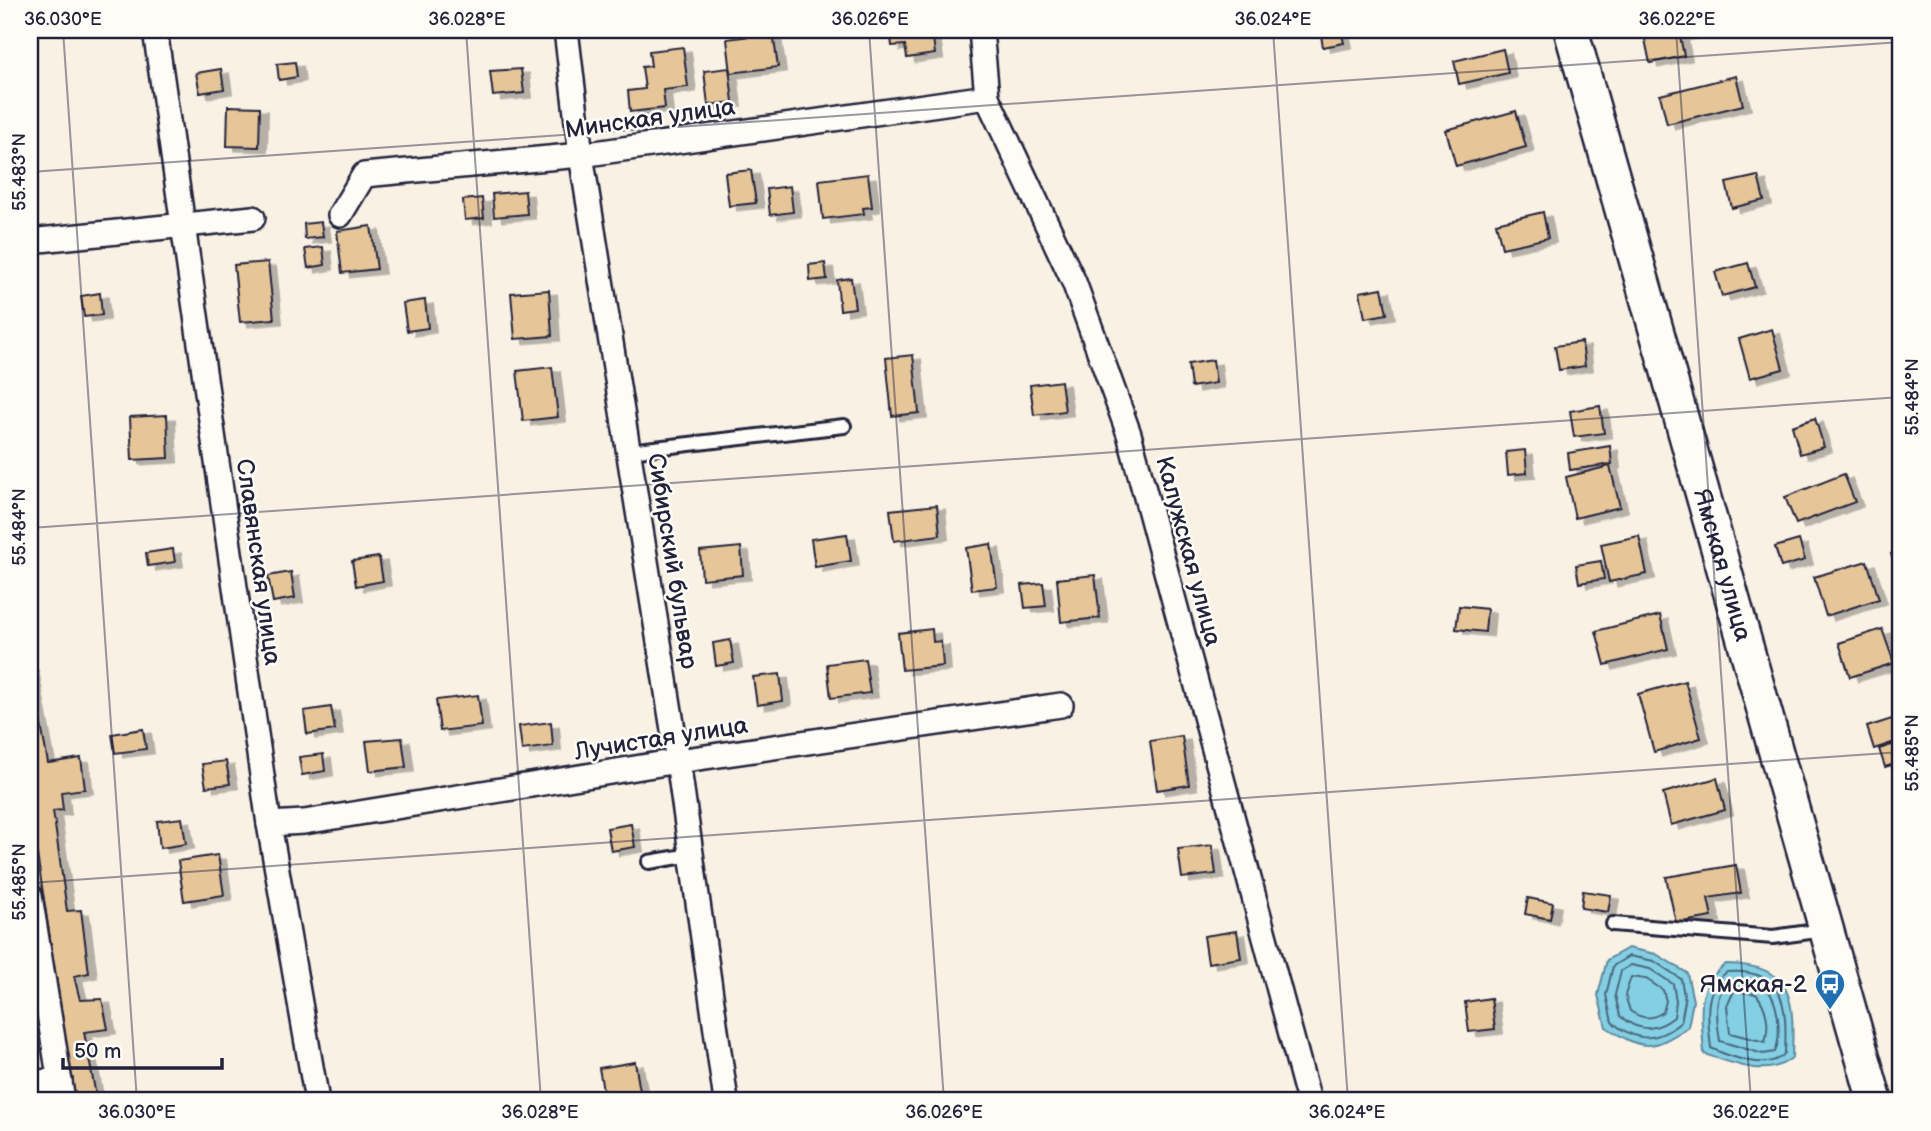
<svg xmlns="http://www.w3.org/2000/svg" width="1931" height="1131" viewBox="0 0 1931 1131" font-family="'Balsamiq Sans',sans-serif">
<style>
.water{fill:#84cfe3;stroke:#5d8aa0;stroke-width:2}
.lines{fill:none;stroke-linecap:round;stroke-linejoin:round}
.shore{stroke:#49677e;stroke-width:2}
.building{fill:#e6c699;stroke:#22223b;stroke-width:2;filter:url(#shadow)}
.service-casing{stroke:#22223b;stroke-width:18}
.minor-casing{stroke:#22223b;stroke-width:28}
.secondary-casing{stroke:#22223b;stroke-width:38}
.service{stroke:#fdfcf7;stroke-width:12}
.minor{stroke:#fdfcf7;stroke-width:23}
.secondary{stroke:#fdfcf7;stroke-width:33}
.ticks{fill:none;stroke:#22223b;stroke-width:2;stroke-opacity:0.45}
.labels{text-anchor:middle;stroke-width:5;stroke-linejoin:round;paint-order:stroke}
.street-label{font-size:24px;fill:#22223b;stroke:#fdfcf7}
.poi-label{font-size:24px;fill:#22223b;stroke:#fdfcf7;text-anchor:end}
.neatline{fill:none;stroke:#22223b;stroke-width:2.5}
.ticks-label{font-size:18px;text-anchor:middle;fill:#22223b}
</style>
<defs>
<filter id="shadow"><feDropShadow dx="8" dy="4.5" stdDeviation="0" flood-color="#0004"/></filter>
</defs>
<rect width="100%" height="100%" fill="#f8f1e4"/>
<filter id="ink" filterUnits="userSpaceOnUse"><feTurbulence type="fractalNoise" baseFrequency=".0143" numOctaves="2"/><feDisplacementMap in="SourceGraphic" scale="14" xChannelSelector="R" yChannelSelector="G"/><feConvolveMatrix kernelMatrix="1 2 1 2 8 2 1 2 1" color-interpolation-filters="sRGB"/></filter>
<g filter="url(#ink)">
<g class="water">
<path d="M1628,948L1656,954L1687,973L1693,1001L1688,1027C1652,1051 1643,1051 1606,1027L1598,995L1607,960Z"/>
<path d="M1726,964C1795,965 1794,999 1792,1058C1765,1079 1734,1063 1704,1054C1702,1018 1693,987 1726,964Z"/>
</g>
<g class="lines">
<g class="shore">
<path d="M1629,956L1654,961L1681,979L1685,1001L1681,1022C1657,1042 1637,1043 1612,1022L1606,995L1613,966Z"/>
<path d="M1631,965L1650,969L1673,984L1676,1001L1674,1017C1655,1032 1638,1032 1620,1016L1615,995L1621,971Z"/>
<path d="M1727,972C1786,968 1787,1006 1785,1053C1770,1072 1730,1057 1711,1048C1708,1021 1702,989 1727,972Z"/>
<path d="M1631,977L1646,979L1663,990L1666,1001L1663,1012C1651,1020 1642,1019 1630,1011L1625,995Z"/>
<path d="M1730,980C1740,980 1755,979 1764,986C1779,999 1782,1035 1775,1052L1763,1054L1720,1041C1717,1022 1712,993 1730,980Z"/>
<path d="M1734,991L1756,994C1767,1007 1770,1026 1765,1042L1730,1033L1727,1006Z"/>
</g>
</g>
<g class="building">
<path d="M890,30H932L935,54L907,58L905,45L892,46Z"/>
<path d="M1320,30H1341L1344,43L1323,47Z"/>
<path d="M1643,30H1703V31L1680,36L1684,56L1650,63Z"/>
<path d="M773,33L778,67L731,73L727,39Z"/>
<path d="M683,47L688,87L663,90L665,108L630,112L628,91L645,89L642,67L651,66L649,51Z"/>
<path d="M1503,49L1508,73L1459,84L1454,61Z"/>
<path d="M295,62L297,77L279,80L277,64Z"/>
<path d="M729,68L733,102L708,105L704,71Z"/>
<path d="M221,69L224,89L200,93L196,73Z"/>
<path d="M521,69L524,93L493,96L490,71Z"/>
<path d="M1736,76L1743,105L1667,124L1660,95Z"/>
<path d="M228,106L260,107L259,147L227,146Z"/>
<path d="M1516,111L1526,147L1456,166L1446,130Z"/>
<path d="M751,170L756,203L729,206L725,173Z"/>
<path d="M868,174L872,207L863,208L864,214L823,219L819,180Z"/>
<path d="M1758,176L1764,200L1732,208L1726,183Z"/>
<path d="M790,186L793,212L770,215L767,189Z"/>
<path d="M525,191L527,214L494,217L492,194Z"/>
<path d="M482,198L484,218L465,220L463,200Z"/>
<path d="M1543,212L1548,238L1502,248L1496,223Z"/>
<path d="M321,222L323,237L305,239L304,224Z"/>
<path d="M371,226L377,269L342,273L337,231Z"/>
<path d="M323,247L325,265L308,268L305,249Z"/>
<path d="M268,262L274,319L240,322L234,265Z"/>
<path d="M825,263L827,279L810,281L809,265Z"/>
<path d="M1748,263L1755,287L1722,296L1715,272Z"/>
<path d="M851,278L855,308L840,310L837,280Z"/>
<path d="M1382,288L1387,314L1365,318L1360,292Z"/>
<path d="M549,290L552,336L515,339L511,293Z"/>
<path d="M100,293L102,315L84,317L81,296Z"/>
<path d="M425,300L428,328L407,331L403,303Z"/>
<path d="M1772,329L1783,369L1750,378L1739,339Z"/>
<path d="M1582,342L1585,366L1559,370L1555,346Z"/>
<path d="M913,355L919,413L892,416L886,358Z"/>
<path d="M1213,360L1216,383L1191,387L1188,364Z"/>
<path d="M552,367L558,417L523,421L517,371Z"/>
<path d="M1061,381L1065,411L1034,415L1030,385Z"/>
<path d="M1600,406L1604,433L1574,437L1570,411Z"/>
<path d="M167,415L169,458L132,460L130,417Z"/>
<path d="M1815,418L1824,447L1800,454L1792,426Z"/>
<path d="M1610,446L1612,464L1570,470L1568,453Z"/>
<path d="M1525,450L1527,473L1508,475L1506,452Z"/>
<path d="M1610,466L1620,507L1575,518L1566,477Z"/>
<path d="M1844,474L1855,502L1796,524L1785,497Z"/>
<path d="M937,505L940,535L894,541L890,510Z"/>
<path d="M847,534L851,561L815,567L811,539Z"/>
<path d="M1639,536L1647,574L1609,582L1601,544Z"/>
<path d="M1799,540L1805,560L1781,567L1775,547Z"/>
<path d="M991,544L997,587L972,590L966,548Z"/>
<path d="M741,547L743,575L702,579L700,551Z"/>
<path d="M173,549L175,562L148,566L146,553Z"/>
<path d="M1901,551V573L1898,574L1891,554Z"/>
<path d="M379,557L383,581L356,586L352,561Z"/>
<path d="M1601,561L1604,579L1579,583L1576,565Z"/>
<path d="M1867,561L1879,599L1826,616L1814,577Z"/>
<path d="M291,572L295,598L273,602L268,576Z"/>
<path d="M1095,575L1100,618L1061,622L1057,579Z"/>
<path d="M1043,583L1046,606L1025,608L1022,585Z"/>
<path d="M1459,606L1487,609L1485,632L1456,629Z"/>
<path d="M1660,615L1668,649L1605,665L1596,631Z"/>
<path d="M932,629L933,642L941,641L943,666L902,670L898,633Z"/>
<path d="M1882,629L1894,663L1850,677L1839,643Z"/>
<path d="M730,640L734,663L716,666L713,643Z"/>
<path d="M865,659L870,693L831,698L827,664Z"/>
<path d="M30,665L48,763L81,758L85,789L61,792L63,810L53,811L67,911L81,910L89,973L74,976L80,1000L102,999L108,1029L84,1032L97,1101H75L30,809Z"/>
<path d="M780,674L783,701L757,705L753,677Z"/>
<path d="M1685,681L1701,738L1654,752L1638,694Z"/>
<path d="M478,695L482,726L440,731L436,700Z"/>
<path d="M331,707L335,730L307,734L304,711Z"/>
<path d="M1901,716V740L1874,749L1867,727Z"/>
<path d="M551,722L553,746L522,750L519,726Z"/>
<path d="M143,729L146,749L115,753L112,734Z"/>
<path d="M1182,736L1189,785L1157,790L1150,741Z"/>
<path d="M402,738L406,767L370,771L366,741Z"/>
<path d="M1898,743L1901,762L1885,767L1879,749Z"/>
<path d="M323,754L325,771L302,775L299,757Z"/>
<path d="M226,761L230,784L206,787L202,764Z"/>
<path d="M1717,778L1725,810L1671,825L1663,793Z"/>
<path d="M182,818L186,844L160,848L157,821Z"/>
<path d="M631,824L635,847L611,851L607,828Z"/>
<path d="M1212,845L1216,874L1182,878L1178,849Z"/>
<path d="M218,855L224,895L184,901L178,861Z"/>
<path d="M1736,865L1741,893L1708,898L1712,917L1676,923L1666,877Z"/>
<path d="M1583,891L1611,895L1608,912L1581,908Z"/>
<path d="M1528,898L1553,903L1550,919L1525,914Z"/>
<path d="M1237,931L1241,958L1208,963L1204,936Z"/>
<path d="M1491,998L1495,1029L1469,1032L1465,1002Z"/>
<path d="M635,1062L641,1097L605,1101L599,1068Z"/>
</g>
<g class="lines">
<g class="service-casing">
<g id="service">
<path d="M629,451L844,426"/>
<path d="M649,862L691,855"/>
<path d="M1613,924L1773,937L1824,930"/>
</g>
</g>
<g class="minor-casing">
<g id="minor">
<path d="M155,30L269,824L317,1101"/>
<path d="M566,30L581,155L678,761L726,1101"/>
<path d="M981,30L987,97L1074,282L1129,434L1309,1101"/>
<path d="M340,215L364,175L581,155L987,97"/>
<path d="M30,241L253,218"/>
<path d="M269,824L304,822L678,761L1061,705"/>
<path d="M30,896L63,1101"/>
<path d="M30,1082L60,1081"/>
</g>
</g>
<g class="secondary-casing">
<g id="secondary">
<path id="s1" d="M1571,30L1875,1101"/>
</g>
</g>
<use href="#service" class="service"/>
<use href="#minor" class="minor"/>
<use href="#secondary" class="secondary"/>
</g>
</g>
<path class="ticks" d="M63,30L137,1101M466,30L541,1101M869,30L944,1101M1273,30L1348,1101M1676,30L1751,1101M30,172L1901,42M30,528L1901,397M30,883L1901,752"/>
<defs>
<g id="bus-pin" transform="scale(1.575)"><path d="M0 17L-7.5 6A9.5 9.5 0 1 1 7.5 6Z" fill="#1f6fb2" stroke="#fdfcf7"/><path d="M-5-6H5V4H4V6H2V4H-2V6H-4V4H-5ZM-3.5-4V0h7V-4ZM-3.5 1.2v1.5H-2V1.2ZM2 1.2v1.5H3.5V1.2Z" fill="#fff"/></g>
</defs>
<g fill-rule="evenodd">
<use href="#bus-pin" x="1830" y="984"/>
</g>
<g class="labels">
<g class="street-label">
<text transform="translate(650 118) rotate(-8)" y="8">Минская улица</text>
<text transform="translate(1189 551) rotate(75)" y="8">Калужская улица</text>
<text transform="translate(673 561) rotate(81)" y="8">Сибирский бульвар</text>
<text transform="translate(259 562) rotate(82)" y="8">Славянская улица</text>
<text dy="8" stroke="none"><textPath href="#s1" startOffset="556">Ямская улица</textPath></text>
<text transform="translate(661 738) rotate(-9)" y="8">Лучистая улица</text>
</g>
<g class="poi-label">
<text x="1807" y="992">Ямская-2</text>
</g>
</g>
<rect width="1931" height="1131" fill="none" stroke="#fdfcf7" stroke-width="77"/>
<path d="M63 1058v10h159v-10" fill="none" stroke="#22223b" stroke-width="3.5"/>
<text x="74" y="1058" font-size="21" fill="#22223b" stroke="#fdfcf7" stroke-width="5" paint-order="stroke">50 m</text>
<rect x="38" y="38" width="1854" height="1054" class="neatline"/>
<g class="ticks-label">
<text x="63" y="25">36.030°E</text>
<text x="467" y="25">36.028°E</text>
<text x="870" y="25">36.026°E</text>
<text x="1273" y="25">36.024°E</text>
<text x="1677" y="25">36.022°E</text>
<text transform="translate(19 172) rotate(-90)" y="6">55.483°N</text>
<text transform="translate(1912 397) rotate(-90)" y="6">55.484°N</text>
<text transform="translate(19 527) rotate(-90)" y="6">55.484°N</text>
<text transform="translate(1912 753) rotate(-90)" y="6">55.485°N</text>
<text transform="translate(19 882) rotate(-90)" y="6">55.485°N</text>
<text x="137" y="1118">36.030°E</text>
<text x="540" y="1118">36.028°E</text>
<text x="944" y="1118">36.026°E</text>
<text x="1347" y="1118">36.024°E</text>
<text x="1751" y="1118">36.022°E</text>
</g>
</svg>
